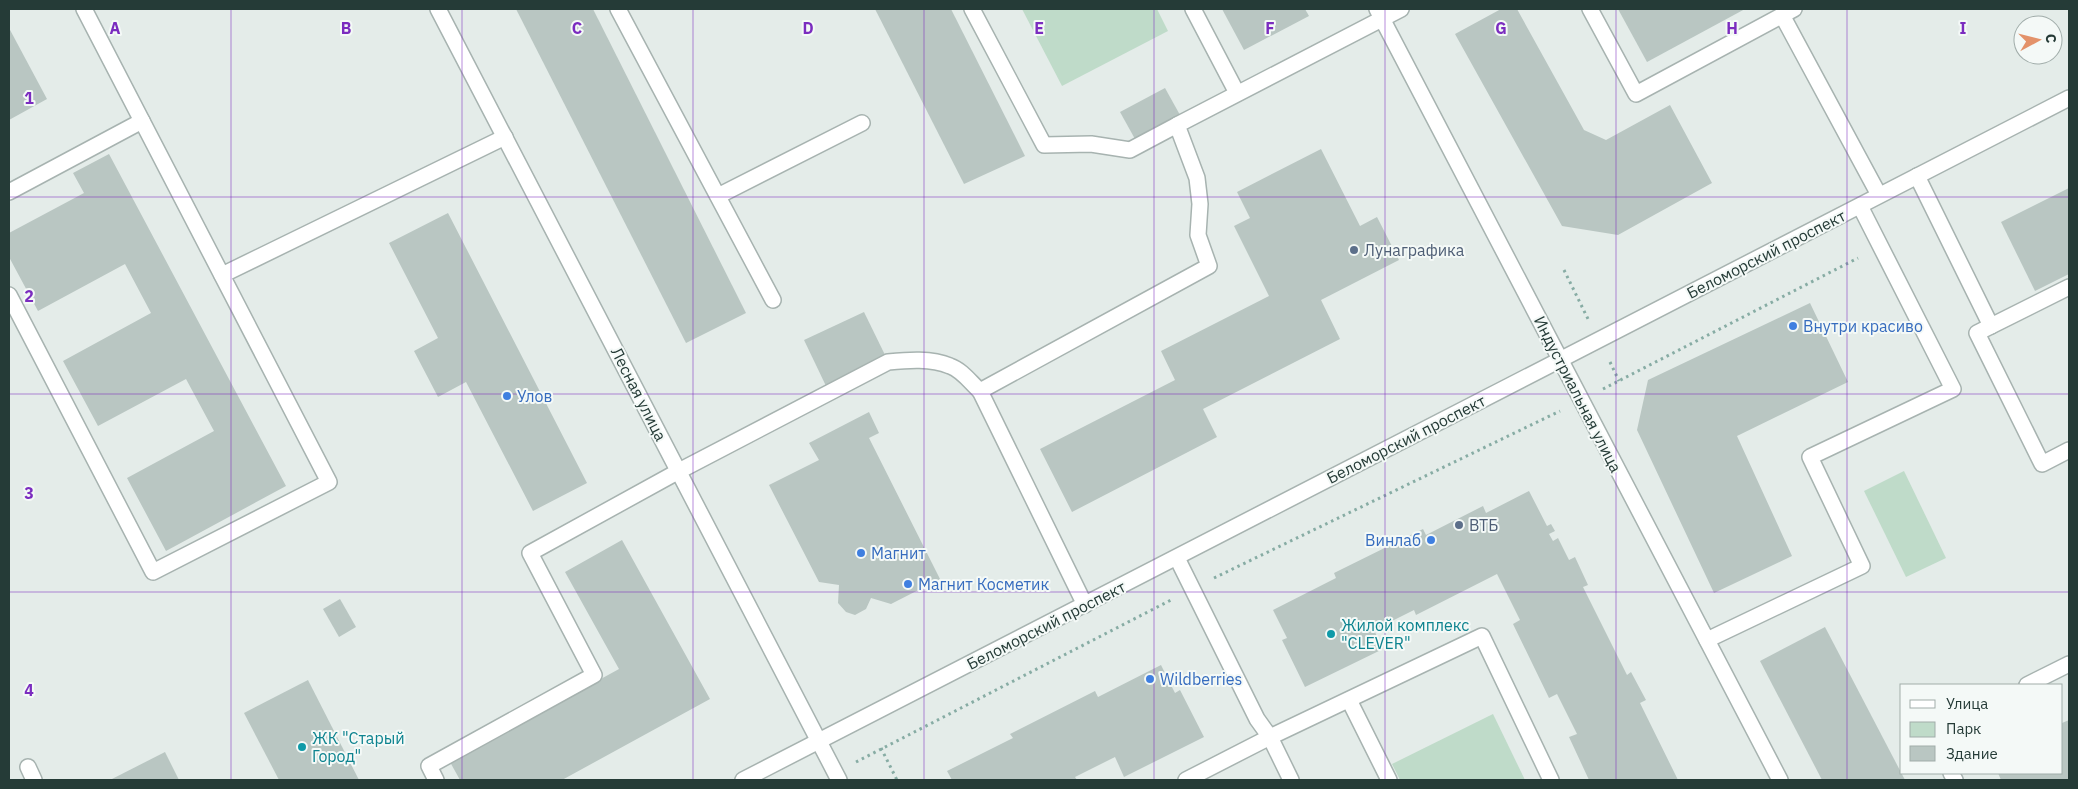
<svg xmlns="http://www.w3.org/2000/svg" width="2078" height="789" viewBox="0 0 2078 789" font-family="'IBM Plex Sans',sans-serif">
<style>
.green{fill:#bfdbc9}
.building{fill:#b9c6c2}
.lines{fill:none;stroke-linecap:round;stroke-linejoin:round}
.lane-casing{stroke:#a7b3b0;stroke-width:18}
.street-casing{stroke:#a7b3b0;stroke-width:18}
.path{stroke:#87aca4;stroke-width:3;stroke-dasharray:2.5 4;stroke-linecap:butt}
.lane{stroke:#fff;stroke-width:15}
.street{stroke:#fff;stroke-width:15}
.grid{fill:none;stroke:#7b2cbf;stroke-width:1;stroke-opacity:0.55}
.service-dot{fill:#5c6f8a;stroke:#f4f9f7;stroke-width:2}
.shop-dot{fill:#3f7fe0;stroke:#f4f9f7;stroke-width:2}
.culture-dot{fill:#0f9aa8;stroke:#f4f9f7;stroke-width:2}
.labels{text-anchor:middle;stroke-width:4;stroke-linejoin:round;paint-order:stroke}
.service-label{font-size:16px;fill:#4e5e75;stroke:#f4f9f7;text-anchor:start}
.street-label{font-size:16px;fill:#253b37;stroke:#f4f9f7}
.shop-label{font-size:16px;fill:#366cbe;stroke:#f4f9f7;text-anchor:start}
.culture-label{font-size:16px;fill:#0d838f;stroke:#f4f9f7;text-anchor:start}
.grid-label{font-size:16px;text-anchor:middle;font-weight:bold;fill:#7b2cbf;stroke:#f4f9f7;stroke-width:4;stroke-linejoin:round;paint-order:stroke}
</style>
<rect width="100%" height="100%" fill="#e4ece9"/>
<g class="green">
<path d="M1022,9H1157L1168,31L1062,86Z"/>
<path d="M1904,471L1946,558L1906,577L1864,491Z"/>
<path d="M1493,714L1525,780H1400L1392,764Z"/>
</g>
<g class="building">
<path d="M516,9H593L746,313L686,343Z"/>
<path d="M875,9H951L1025,156L964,184Z"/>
<path d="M1222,9H1305L1309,16L1244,50Z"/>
<path d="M1501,9H1517L1584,130L1606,140L1670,105L1712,183L1618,235L1562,226L1455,34Z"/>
<path d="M1618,9H1745L1647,62Z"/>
<path d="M9,28L47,99L9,120Z"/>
<path d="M1165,88L1180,115L1135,139L1120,112Z"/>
<path d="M1321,149L1360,226L1377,217L1399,260L1321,300L1340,339L1203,409L1217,437L1072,512L1040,449L1175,380L1161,351L1269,296L1234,226L1250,218L1237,192Z"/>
<path d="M109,154L286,486L166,551L127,478L214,431L186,379L98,426L63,361L151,313L125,264L38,311L9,257V233L84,193L73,173Z"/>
<path d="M2069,188V274L2035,291L2001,222Z"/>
<path d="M448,213L587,483L533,511L466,382L438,397L414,351L438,338L389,243Z"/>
<path d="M1810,303L1848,382L1737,436L1792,556L1714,593L1637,430L1648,380Z"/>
<path d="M864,312L886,357L826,386L804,340Z"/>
<path d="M869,412L879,433L869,438L940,579L891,604L871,598L866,609L855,615L846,612L838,603L839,585L819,582L769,485L819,460L809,443Z"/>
<path d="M1529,491L1547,526L1551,524L1555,531L1549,534L1553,541L1558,538L1569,560L1575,557L1588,585L1583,587L1627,675L1631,672L1646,700L1640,703L1678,780H1589L1569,737L1577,734L1557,694L1549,698L1513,624L1520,620L1497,574L1416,615L1414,610L1374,630L1383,649L1305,687L1282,640L1287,638L1273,610L1336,578L1334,573L1423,529L1426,535L1483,506L1486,513Z"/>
<path d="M622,540L710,699L562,780H460L450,762L619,669L565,572Z"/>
<path d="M340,599L356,627L339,637L323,609Z"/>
<path d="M1825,627L1905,780H1822L1760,661Z"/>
<path d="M1161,665L1175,693L1180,690L1204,737L1124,777L1115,757L1075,777L1077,780H952L947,771L1013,738L1010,734L1095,691L1098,697Z"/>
<path d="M308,680L359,780H279L244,713Z"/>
<path d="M2069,720V780H2001L1998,773H2062V723Z"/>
<path d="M165,752L179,780H110Z"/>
</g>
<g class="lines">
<g class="lane-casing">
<g id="lane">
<path d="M618,9L773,300"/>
<path d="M972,9L1044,145L1091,144L1130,150L1177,125"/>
<path d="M1193,9L1237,93"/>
<path d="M1590,9L1636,94L1794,9"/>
<path d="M1782,15L1879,195"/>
<path d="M1917,176L1991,326L2069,287"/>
<path d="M9,192L142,121"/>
<path d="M718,196L862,123"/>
<path d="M222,275L505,137"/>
<path d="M9,295L153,572L329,482L84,9"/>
<path d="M1991,326L1977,333L2042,464L2069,450"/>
<path d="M980,391L1085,605"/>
<path d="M1177,558L1257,719L1270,737L1291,780"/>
<path d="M1707,640L1862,566L1810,457L1953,389L1860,206"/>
<path d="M2027,685L2069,664"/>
<path d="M1349,700L1389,780"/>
<path d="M28,767L34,780"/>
<path d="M1951,773L1955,780"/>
<path d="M436,780L429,766L594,675L530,553L679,471L888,362C908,360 931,358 950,366C962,370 971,383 980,391L1209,266L1198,235L1200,204L1197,178L1177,125L1401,9"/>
<path d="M1186,780L1270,737L1482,636L1551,780"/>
</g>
</g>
<g class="street-casing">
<g id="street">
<path d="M438,9L839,780"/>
<path d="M1377,9L1780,780"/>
<path d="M743,780L2069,98"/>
</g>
</g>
<g class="path">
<path d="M1564,270L1588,319"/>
<path d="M1610,362L1619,381"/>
<path d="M1603,389L1858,258"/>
<path d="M1214,578L1560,411"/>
<path d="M881,748L897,780"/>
<path d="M856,762L1171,600"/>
</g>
<use href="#lane" class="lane"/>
<use href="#street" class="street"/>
</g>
<path class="grid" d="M231,9V780M462,9V780M693,9V780M924,9V780M1154,9V780M1385,9V780M1616,9V780M1847,9V780M9,197H2069M9,394H2069M9,592H2069"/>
<g class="service-dot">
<circle cx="1354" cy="250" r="5"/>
<circle cx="1459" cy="525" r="5"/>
</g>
<g class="shop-dot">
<circle cx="1793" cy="326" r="5"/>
<circle cx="507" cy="396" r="5"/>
<circle cx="1431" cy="540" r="5"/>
<circle cx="861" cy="553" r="5"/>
<circle cx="908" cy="584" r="5"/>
<circle cx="1150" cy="679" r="5"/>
</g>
<g class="culture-dot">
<circle cx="1331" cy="634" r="5"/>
<circle cx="302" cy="747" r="5"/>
</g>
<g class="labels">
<g class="service-label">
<text x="1364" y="256">Лунаграфика</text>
<text x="1469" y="531">ВТБ</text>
</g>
<g class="street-label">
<text transform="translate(1766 254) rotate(-27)" y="6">Беломорский проспект</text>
<text transform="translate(639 394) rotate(63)" y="6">Лесная улица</text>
<text transform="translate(1578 394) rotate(63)" y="6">Индустриальная улица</text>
<text transform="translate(1406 439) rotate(-27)" y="6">Беломорский проспект</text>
<text transform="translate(1046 625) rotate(-27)" y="6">Беломорский проспект</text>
</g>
<g class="shop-label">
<text x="1803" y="332">Внутри красиво</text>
<text x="517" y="402">Улов</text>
<text x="1421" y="546" text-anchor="end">Винлаб</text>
<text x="871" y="559">Магнит</text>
<text x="918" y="590">Магнит Косметик</text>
<text x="1160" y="685">Wildberries</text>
</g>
<g class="culture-label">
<text x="1341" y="631">Жилой комплекс<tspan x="1341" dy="18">"СLEVER"</tspan></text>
<text x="312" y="744">ЖК "Старый<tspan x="312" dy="18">Город"</tspan></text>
</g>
</g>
<g class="grid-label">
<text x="115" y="34">A</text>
<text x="346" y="34">B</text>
<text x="577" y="34">C</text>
<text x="808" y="34">D</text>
<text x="1039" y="34">E</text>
<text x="1270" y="34">F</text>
<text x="1501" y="34">G</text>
<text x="1732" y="34">H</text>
<text x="1963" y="34">I</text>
<text x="29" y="104">1</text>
<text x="29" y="302">2</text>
<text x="29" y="499">3</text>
<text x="29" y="696">4</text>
</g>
<rect width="2078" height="789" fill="none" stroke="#253b37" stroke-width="20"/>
<rect x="1900" y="684" width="162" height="90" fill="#f4f9f7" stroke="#a1adaa"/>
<rect x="1910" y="700" width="25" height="8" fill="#ffffff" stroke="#a1adaa"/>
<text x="1946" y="709" font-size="15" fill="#253b37">Улица</text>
<rect x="1910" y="722" width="25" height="15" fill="#bfdbc9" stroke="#a1adaa"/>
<text x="1946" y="734" font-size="15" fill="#253b37">Парк</text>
<rect x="1910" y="746" width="25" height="15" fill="#b9c6c2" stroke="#a1adaa"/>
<text x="1946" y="759" font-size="15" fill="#253b37">Здание</text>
<g transform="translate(2038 40) rotate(83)"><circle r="24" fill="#f4f9f7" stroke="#a1adaa"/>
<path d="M0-4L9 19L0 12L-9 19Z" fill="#e3926a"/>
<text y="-8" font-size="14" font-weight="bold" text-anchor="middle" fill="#253b37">С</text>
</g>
</svg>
